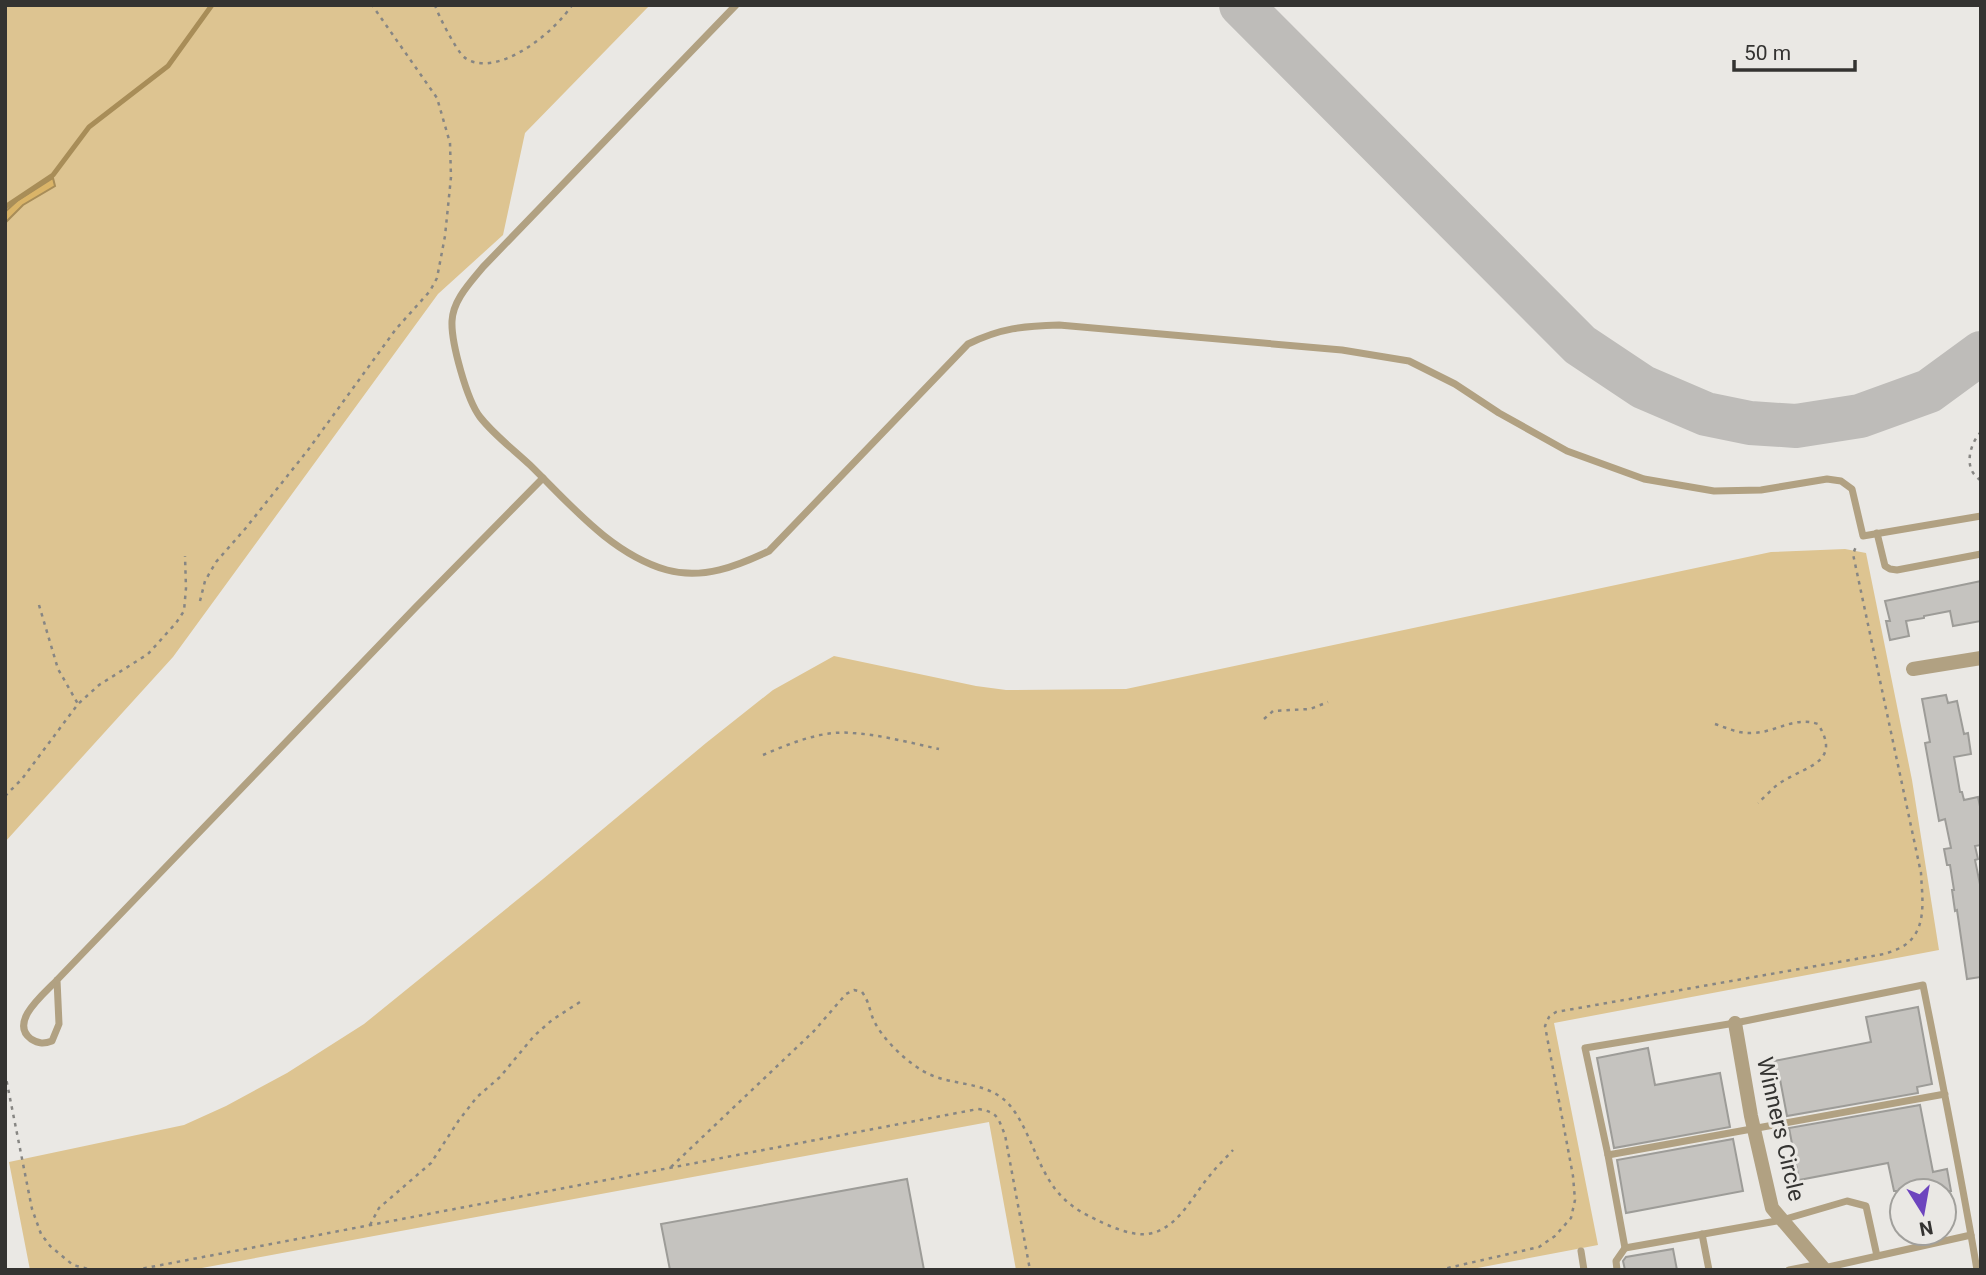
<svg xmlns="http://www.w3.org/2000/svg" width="1986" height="1275" viewBox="0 0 1986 1275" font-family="Roboto,sans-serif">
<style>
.green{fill:#ddc491}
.water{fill:#dab468;stroke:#a88d58;stroke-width:2}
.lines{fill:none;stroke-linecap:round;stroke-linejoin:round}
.stream{stroke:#a88d58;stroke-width:5}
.taxiway{stroke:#bebcb9;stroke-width:44}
.building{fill:#c5c3bf;stroke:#9d9c98;stroke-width:2}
.path{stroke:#878683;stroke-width:2.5;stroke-dasharray:3.5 5;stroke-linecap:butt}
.lane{stroke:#b1a182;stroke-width:7}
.street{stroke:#b1a182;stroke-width:14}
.labels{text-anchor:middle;stroke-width:6;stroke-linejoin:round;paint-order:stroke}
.street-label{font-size:23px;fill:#343331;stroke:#eae8e4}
</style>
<rect width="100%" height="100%" fill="#eae8e4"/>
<g class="green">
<path d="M5,5H650L525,133L503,235L438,294L173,657L5,842Z"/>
<path d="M1845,549L1866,553L1912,780L1939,950L1554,1023L1598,1245L1467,1270H1016L989,1122L191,1270H30L9,1162L184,1125L226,1106L287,1073L364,1024L543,879L706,743L773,690L834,656L976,686L1006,690L1126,689L1771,552Z"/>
</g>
<path class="water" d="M53,178L55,186L23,205L5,223L6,211L17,201Z"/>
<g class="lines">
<path class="stream" d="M5,207L53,175L89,127L168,66L212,5"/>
<path class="taxiway" d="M1241,5L1580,345L1643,387L1706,414L1750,423L1796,426L1860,416L1929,391L1981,353"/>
</g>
<g class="building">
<path d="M1981,581V621L1953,626L1950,611L1924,616V618L1906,621L1909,636L1890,640L1886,621H1890L1885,601Z"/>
<path d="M1946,695L1948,703L1957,701L1964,734L1968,733L1971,754L1954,757L1960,792H1962L1964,800L1978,797L1981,811V845L1975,846L1978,859L1975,860L1981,889V977L1967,979L1957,910L1955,911L1952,890H1954L1950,865H1947L1944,849L1951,848L1945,819L1939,821L1925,743L1930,742L1922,699Z"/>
<path d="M1918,1007L1932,1084L1917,1087L1918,1093L1787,1116L1779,1074H1777L1774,1061L1871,1042L1866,1017Z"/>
<path d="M1648,1048L1655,1085L1720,1073L1730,1127L1614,1148L1597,1058Z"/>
<path d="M1920,1105L1933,1172L1947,1169L1951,1191H1894L1888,1163L1799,1180L1789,1128Z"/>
<path d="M1733,1139L1743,1191L1626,1213L1617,1160Z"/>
<path d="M907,1179L924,1270H670L661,1224Z"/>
<path d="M1673,1249L1677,1270H1625L1623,1261L1626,1257Z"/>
</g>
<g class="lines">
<g class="path">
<path d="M435,5C438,15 456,50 464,57C467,60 475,63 479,63C511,67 556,30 572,5"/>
<path d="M1981,432C1972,441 1966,459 1972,471C1974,475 1978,478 1981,481"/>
<path d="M200,601L205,581L216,562L245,529L308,450L396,329L430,291L437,278L445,236L451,177L450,143L437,98L372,5"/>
<path d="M39,605L58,669L78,704"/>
<path d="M1264,719L1273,711L1310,709L1328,702"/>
<path d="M1715,724C1727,728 1739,734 1753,733C1777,732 1794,716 1818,724C1841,761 1810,765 1783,781C1774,786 1766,796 1758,803"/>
<path d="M763,755C791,743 822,730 853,733C882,735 911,743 939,749"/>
<path d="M5,796L22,779L78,704L99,685L148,654L176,623L184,611L186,588L185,556"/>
<path d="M5,1073L32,1209L41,1234L50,1246L73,1265L92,1270"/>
<path d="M671,1167L814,1031L846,994L854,990L862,992C868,1000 869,1007 872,1016C879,1037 911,1067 931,1075C954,1085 981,1082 1002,1098C1022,1113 1032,1149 1044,1171C1057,1196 1071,1208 1097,1220C1111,1227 1132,1236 1148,1234C1179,1229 1193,1194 1212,1173C1218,1165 1226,1158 1233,1150"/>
<path d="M370,1225L379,1208L431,1163L459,1120L477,1097L500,1077L534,1036L552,1020L580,1002"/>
<path d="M135,1270L978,1109C998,1112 998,1118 1005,1135L1030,1270"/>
<path d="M1439,1270L1539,1247L1555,1236L1571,1218L1575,1200L1573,1176L1545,1026L1549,1017L1556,1012L1884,954C1891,952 1899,949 1905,945C1928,929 1922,897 1921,873L1853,554L1857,544"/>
</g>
<g class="lane">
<path d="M736,5L483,267C470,283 453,300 452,321C451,343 467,400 480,417C494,435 513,449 530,465C570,504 611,554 667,570C703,580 737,566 769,551L968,344C1001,328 1023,326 1059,325L1342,350L1409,361L1455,384L1499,413L1567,451L1644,479L1714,491L1761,490L1827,479L1841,481L1852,489L1863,536L1981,516"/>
<path d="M1877,533L1885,566L1890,569L1897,570L1981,554"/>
<path d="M57,980L59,1024L52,1041C44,1044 39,1044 31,1039C8,1022 45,993 57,980L415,608L543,478"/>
<path d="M1945,1094L1608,1155L1585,1048L1735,1023L1923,985C1942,1080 1961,1174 1977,1270"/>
<path d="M1608,1155L1625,1248L1782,1220L1847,1201L1866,1206L1877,1256"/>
<path d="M1702,1234L1709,1270"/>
<path d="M1581,1251L1584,1270"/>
<path d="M1824,1268L1971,1235"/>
<path d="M1617,1270L1616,1261L1625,1248"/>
<path d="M1789,1270L1820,1264"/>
</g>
<g class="street">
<path d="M1913,669L1981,658"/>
<path d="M1735,1023L1751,1116L1772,1208L1825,1270"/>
</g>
</g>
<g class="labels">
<g class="street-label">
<text transform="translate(1781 1129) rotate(77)" y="8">Winners Circle</text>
</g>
</g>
<rect width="1986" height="1275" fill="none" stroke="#343331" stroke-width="14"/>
<g transform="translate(1923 1212) rotate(169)"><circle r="33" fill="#eae8e4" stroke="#a1a09c" stroke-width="2"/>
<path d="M0-5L12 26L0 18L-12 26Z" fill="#6d45be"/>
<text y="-10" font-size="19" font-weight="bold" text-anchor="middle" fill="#343331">N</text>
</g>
<path d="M1734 60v10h121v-10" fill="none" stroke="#343331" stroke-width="3.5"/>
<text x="1744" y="60" font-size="21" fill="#343331" stroke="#eae8e4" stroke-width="5" paint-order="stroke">50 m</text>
</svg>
